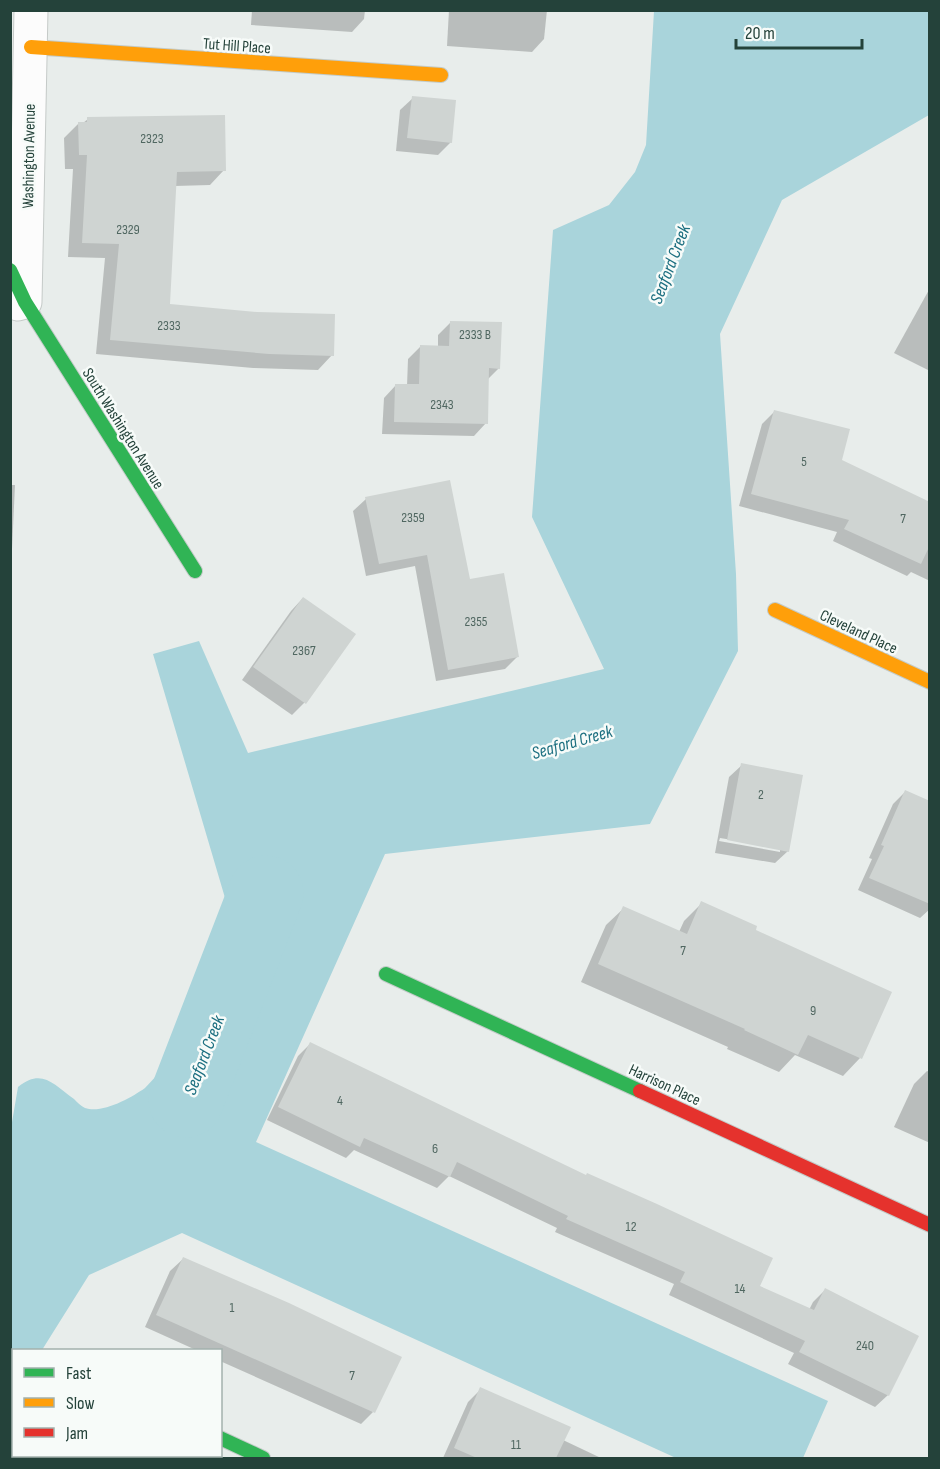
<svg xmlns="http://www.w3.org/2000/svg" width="940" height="1469" viewBox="0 0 940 1469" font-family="'Sofia Sans Condensed',sans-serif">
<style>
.water{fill:#a9d4db}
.shadow{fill:#0003;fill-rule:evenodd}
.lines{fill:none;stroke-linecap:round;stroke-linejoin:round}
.river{stroke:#a9d4db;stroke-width:75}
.building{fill:#cfd4d2}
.street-casing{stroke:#c5cac8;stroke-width:35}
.fast-casing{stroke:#c3cbc8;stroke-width:16}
.slow-casing{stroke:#c3cbc8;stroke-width:16}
.jam-casing{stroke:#c3cbc8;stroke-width:16}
.street{stroke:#fcfcfc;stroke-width:33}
.fast{stroke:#30b455;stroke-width:14}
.slow{stroke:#ff9f0a;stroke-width:14}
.jam{stroke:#e5322d;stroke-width:14}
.labels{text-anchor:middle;stroke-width:5;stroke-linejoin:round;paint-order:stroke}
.number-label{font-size:14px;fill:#506761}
.street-label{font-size:16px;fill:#24423a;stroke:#f7fbf9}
.water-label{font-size:18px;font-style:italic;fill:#1c6f80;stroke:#f7fbf9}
</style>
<rect width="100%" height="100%" fill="#e8edeb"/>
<path class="water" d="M654,11H929V115L782,200L720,334L736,574L738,651L650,824L385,854L256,1142L828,1401L803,1458H676L182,1233L89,1275L42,1350H14V1456H22L23,1458H11L10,1134L18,1087C42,1068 53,1084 74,1099C77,1102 81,1106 85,1108C102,1114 131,1098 145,1088L229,998L228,908L153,654L199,641L248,753L604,669L532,517L553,230L609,205L635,172L646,145Z"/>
<g class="shadow">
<path d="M252,10H365L364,19L352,32L251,25Z"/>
<path d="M449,10H547L544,39L532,52L447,46Z"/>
<path d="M413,98L451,142L438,155L396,151L400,110Z"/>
<path d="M88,119L224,170L210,185L175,186L168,305L332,355L318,370L253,368L96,354L105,258L68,257L73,169H65L64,138L79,123H83Z"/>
<path d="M930,288V371L894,353Z"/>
<path d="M450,323L499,368L488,379L486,423L474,436L382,434L384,398L396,385L407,386L408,359L420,347H438V335Z"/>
<path d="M774,412L840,461L930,503V581L911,572L907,576L833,541L837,532L739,506L762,424Z"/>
<path d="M10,485H15L12,549L10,551Z"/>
<path d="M366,499L468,581L518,656L505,669L436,681L415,566L366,576L353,511Z"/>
<path d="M303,598L354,634L304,703L292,715L242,680L291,611Z"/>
<path d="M742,765L788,851L775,863L715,853L729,777ZM720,838L780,848V852L719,841Z"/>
<path d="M905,792L930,802V909L920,918L858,890L872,859L869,858L893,804Z"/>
<path d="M702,903L754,930L860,1058L843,1076L795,1055L779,1072L727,1049L728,1047L581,982L606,925L624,908L679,932L684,921Z"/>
<path d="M310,1044L758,1287L809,1310L813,1302L825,1290L888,1395L875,1407L788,1364L794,1353L669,1295L674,1284L555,1232L557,1228L449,1176L437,1188L354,1150L346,1158L267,1120L298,1056Z"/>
<path d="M927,1071L930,1072V1143L894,1127L914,1084Z"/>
<path d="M183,1259L373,1412L361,1424L220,1361V1350H196L145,1327L170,1271Z"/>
<path d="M481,1389L563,1440L601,1458H443L468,1402Z"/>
<path d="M59,1456H69L75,1458H56Z"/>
</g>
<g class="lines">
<path class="river" d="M186,1100L266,893"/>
</g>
<g class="building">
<path d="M412,96L456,100L452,143L407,138Z"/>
<path d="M225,115L226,171L177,172L170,304L257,312L335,314L334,356L269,354L110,340L119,244L82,243L87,155H79L78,122H87V117Z"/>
<path d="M450,321L502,322L500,369L489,368L488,424L394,422L395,384H419L420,345L449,346Z"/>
<path d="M774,410L850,429L842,460L930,502V545L921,564L844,529L849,520L751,494Z"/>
<path d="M450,480L470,579L504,573L519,657L448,670L427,555L379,564L365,497Z"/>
<path d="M303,597L356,634L306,704L253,667Z"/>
<path d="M741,763L803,775L789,852L727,840Z"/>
<path d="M905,790L930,801V904L869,878L884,846L881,845Z"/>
<path d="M701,901L757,926L756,930L892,992L862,1059L808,1035L798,1055L744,1030L745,1029L598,964L623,906L687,934Z"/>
<path d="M310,1042L586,1175L587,1173L657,1204L773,1258L760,1286L814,1310L825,1288L919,1336L889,1396L799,1352L805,1341L680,1282L685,1272L566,1219L568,1216L457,1162L450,1177L364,1138L360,1147L278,1107Z"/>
<path d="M183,1257L289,1303L402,1357L375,1413L156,1315Z"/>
<path d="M480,1387L571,1427L556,1458H477L454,1448Z"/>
</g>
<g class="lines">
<g class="street-casing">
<path id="street" d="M18,304L25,302L31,10"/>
</g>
<g class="fast-casing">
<g id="fast">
<path d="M10,270L25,302L195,571"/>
<path d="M386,974L640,1091"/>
<path d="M220,1438L263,1458"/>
</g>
</g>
<g class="slow-casing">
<g id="slow">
<path d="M31,47L441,75"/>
<path d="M775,610L930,682"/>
</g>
</g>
<g class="jam-casing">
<path id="jam" d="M640,1091L930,1225"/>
</g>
<use href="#street" class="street"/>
<use href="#fast" class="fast"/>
<use href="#slow" class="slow"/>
<use href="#jam" class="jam"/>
</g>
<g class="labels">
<g class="number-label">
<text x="152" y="143">2323</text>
<text x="128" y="234">2329</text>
<text x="169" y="330">2333</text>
<text x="475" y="339">2333 B</text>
<text x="442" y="409">2343</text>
<text x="804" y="466">5</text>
<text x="413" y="522">2359</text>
<text x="903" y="523">7</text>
<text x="476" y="626">2355</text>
<text x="304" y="655">2367</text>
<text x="761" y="799">2</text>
<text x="683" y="955">7</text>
<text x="813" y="1015">9</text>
<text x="340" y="1105">4</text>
<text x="435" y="1153">6</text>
<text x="631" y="1231">12</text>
<text x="740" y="1293">14</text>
<text x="232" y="1312">1</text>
<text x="865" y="1350">240</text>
<text x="352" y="1380">7</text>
<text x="516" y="1449">11</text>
</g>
<g class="street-label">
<text transform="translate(237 45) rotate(4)" y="6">Tut Hill Place</text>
<text transform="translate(28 156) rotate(-89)" y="6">Washington Avenue</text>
<text transform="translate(124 428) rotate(58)" y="6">South Washington Avenue</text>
<text transform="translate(859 631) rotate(25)" y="6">Cleveland Place</text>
<text transform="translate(665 1084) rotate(25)" y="6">Harrison Place</text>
</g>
<g class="water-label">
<text transform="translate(670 264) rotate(-69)" y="6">Seaford Creek</text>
<text transform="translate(572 742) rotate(-16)" y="6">Seaford Creek</text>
<text transform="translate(204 1055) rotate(-69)" y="6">Seaford Creek</text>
</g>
</g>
<rect width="940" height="1469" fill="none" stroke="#24423a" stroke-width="24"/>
<rect x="12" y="1349" width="210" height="108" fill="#f7fbf9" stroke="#a3b1ad" stroke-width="1.5"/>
<rect x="24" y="1368" width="30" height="9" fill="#30b455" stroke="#a3b1ad" stroke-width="1.5"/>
<text x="66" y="1379" font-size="18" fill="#24423a">Fast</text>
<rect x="24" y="1398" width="30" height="9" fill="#ff9f0a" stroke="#a3b1ad" stroke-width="1.5"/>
<text x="66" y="1409" font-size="18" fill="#24423a">Slow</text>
<rect x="24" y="1428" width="30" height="9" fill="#e5322d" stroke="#a3b1ad" stroke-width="1.5"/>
<text x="66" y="1439" font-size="18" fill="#24423a">Jam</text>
<path d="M736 39v9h126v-9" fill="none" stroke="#24423a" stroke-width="3"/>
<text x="745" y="39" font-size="18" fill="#24423a" stroke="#f7fbf9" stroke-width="4.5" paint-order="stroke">20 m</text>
</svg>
